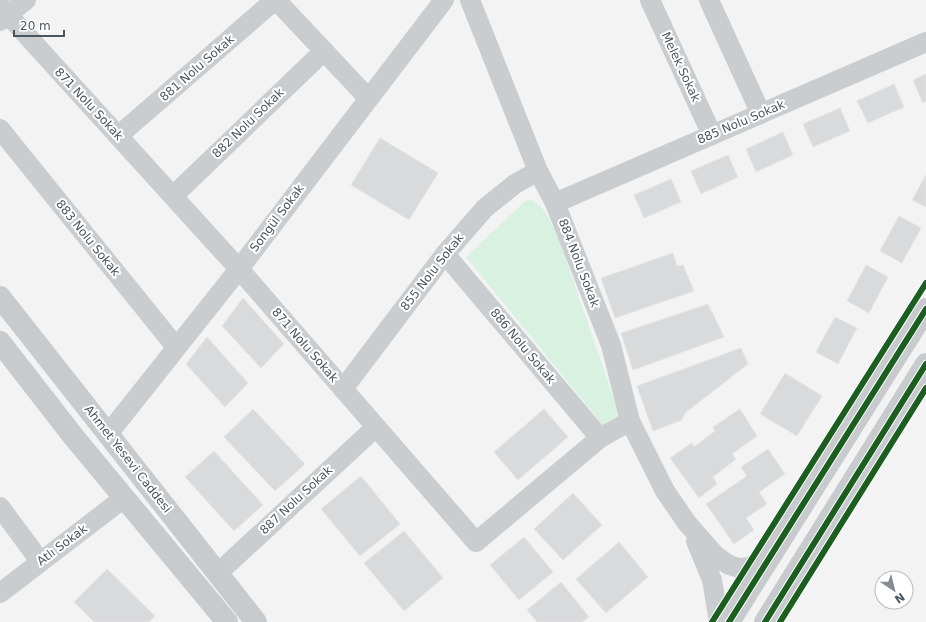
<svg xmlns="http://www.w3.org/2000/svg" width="926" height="622" viewBox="0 0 926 622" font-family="'DejaVu Sans',sans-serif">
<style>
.green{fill:#d9f1e1}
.building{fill:#d9dadb;stroke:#e4e5e6}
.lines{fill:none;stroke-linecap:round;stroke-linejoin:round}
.minor{stroke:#cacdcf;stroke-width:20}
.major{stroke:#c8cbce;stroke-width:22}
.cycleway-casing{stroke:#fff;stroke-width:8}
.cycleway{stroke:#1b5e20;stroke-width:6}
.labels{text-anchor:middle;stroke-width:4;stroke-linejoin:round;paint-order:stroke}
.street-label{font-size:12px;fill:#4a565f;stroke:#fff}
</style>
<rect width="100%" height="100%" fill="#f3f3f3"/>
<path class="green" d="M533,200L544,210L557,233L619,414L603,425L466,257L525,201Z"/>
<g class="building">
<path d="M926,74V101L923,103L913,80Z"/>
<path d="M894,84L904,107L868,123L857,101Z"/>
<path d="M840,108L850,131L813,147L803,124Z"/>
<path d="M783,132L793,155L756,172L746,149Z"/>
<path d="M380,138L438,173L409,220L351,185Z"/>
<path d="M728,155L738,177L701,194L691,171Z"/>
<path d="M926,175V207L912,200Z"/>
<path d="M671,179L681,202L644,218L634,195Z"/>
<path d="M899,216L921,228L902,263L880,251Z"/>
<path d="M673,253L677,266L683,265L694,291L615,318L601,278Z"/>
<path d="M866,265L888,277L869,313L847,301Z"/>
<path d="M243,298L284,344L261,368L222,326Z"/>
<path d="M708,304L724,337L633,370L621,333Z"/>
<path d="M835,317L857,328L838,364L816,352Z"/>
<path d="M207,337L248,383L225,407L186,364Z"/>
<path d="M741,348L748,364L685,413L682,420L653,431L637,386Z"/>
<path d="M785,373L822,396L797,436L760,414Z"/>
<path d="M253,409L305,464L275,491L224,437Z"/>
<path d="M544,409L568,437L518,480L494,452Z"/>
<path d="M740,409L757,436L732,454L736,459L713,477L717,484L699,498L670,458L692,443L694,447L715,431L713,427Z"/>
<path d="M768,449L785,474L759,492L767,504L746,518L754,530L734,544L706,504L747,476L741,467Z"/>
<path d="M214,451L263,505L234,531L185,477Z"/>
<path d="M361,476L400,524L360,556L321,509Z"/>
<path d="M573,493L602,525L563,560L534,529Z"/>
<path d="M404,531L443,578L404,611L364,563Z"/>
<path d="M524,537L553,572L519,600L490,565Z"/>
<path d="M619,542L648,577L606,613L576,579Z"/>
<path d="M107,569L155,616L149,622H94L74,602Z"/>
<path d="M561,582L589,617L582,622H537L527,610Z"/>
</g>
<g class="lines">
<g class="minor">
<path d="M276,0L368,98"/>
<path d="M470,0L538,171L555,203L611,345L630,421L665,491L687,523L716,556L729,565L739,568L750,567L774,551"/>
<path d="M650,0L712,135"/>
<path d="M709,0L761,114"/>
<path d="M0,6L239,269L476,542L600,438L630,421"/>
<path d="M0,21L26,0"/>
<path d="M0,129L176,347"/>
<path d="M118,136L275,0"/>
<path d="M173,196L324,51"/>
<path d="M555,203L926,42"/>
<path d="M445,254L600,438"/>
<path d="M343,389L445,254L485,208L515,184L538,171"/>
<path d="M108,434L239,269L444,0"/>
<path d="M0,507L40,561"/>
<path d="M696,541L712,580L719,622"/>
<path d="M217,574L376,427"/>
<path d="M0,593L124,498"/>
</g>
<g class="major">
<path d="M0,297L256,622"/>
<path d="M0,342L73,436L227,622"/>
<path d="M729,622L926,309"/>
<path d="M765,622L926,364"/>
</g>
<g class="cycleway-casing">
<g id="cycleway">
<path d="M712,622L926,283"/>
<path d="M729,622L926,309"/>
<path d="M765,622L926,364"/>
<path d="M780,622L926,388"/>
</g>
</g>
<use href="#cycleway" class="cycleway"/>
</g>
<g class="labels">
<g class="street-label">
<text transform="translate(681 67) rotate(65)" y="4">Melek Sokak</text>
<text transform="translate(197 68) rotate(-41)" y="4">881 Nolu Sokak</text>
<text transform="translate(89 104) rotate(47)" y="4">871 Nolu Sokak</text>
<text transform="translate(741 122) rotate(-23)" y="4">885 Nolu Sokak</text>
<text transform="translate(248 123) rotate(-44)" y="4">882 Nolu Sokak</text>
<text transform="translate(277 218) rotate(-53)" y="4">Songül Sokak</text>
<text transform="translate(88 238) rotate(51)" y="4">883 Nolu Sokak</text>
<text transform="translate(579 263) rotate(69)" y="4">884 Nolu Sokak</text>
<text transform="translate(432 272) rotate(-52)" y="4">855 Nolu Sokak</text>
<text transform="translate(305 345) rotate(49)" y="4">871 Nolu Sokak</text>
<text transform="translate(523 346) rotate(50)" y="4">886 Nolu Sokak</text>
<text transform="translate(128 459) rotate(52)" y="4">Ahmet Yesevi Caddesi</text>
<text transform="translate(296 500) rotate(-43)" y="4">887 Nolu Sokak</text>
<text transform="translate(62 545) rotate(-37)" y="4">Atlı Sokak</text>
</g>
</g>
<g transform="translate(894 590) rotate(145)"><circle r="19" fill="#ffffff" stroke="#b7bbbf"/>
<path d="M0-3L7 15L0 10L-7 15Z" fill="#858d93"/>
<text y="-6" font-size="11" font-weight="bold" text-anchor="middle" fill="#4a565f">N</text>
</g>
<path d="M14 30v6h50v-6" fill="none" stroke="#4a565f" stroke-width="2"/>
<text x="20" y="30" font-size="12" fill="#4a565f" stroke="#ffffff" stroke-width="3" paint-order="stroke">20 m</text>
</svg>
